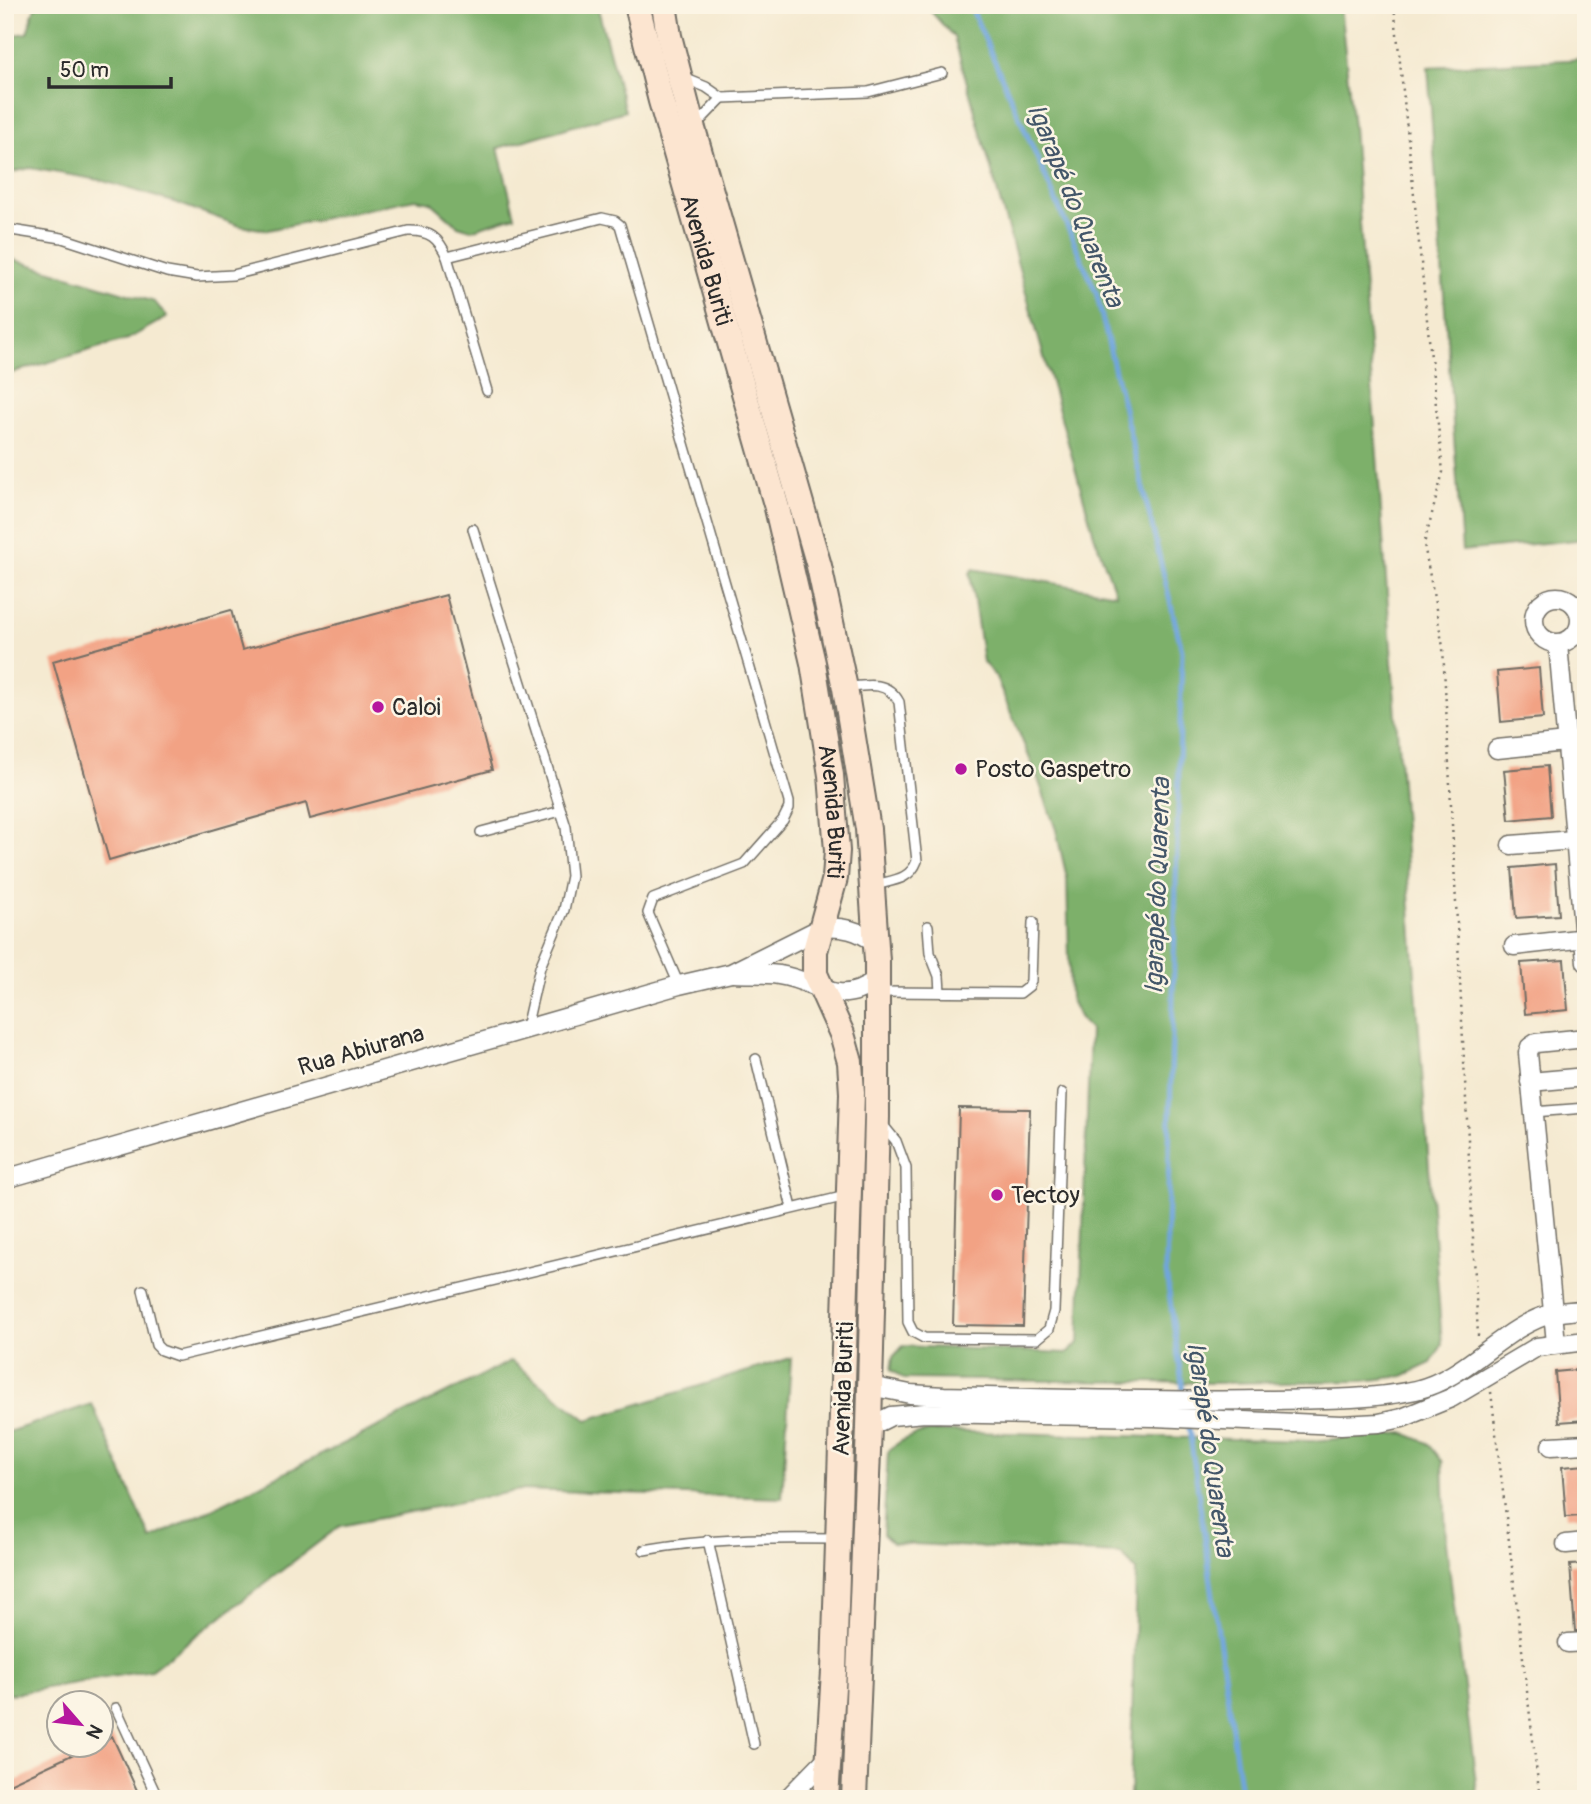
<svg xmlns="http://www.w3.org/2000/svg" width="1591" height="1804" viewBox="0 0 1591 1804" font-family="Pangolin,sans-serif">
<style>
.forest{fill:#7db06b;stroke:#546e4b;stroke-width:2}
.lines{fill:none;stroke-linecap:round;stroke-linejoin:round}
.stream{stroke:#6fa5dd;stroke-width:5}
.building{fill:#f2a284}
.service-casing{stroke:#726e65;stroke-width:12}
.minor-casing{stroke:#726e65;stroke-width:21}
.secondary-casing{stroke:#726e65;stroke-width:28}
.path{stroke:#726e65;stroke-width:2.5;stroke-dasharray:2 5;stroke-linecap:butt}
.service{stroke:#fff;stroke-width:9}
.minor{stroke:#fff;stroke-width:18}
.secondary{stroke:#fce5d0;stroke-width:24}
.poi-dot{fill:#b5179e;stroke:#fcf5e5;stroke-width:2.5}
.labels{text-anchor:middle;stroke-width:5;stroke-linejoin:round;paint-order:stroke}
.street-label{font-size:24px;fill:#2b2b2b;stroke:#fcf5e5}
.poi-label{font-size:24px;fill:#2b2b2b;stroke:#fcf5e5;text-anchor:start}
.water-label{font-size:26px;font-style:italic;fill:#435669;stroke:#fcf5e5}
</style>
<rect width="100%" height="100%" fill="#fcf5e5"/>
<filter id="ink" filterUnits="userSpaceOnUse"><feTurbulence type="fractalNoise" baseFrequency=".0143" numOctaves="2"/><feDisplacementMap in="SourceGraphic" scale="14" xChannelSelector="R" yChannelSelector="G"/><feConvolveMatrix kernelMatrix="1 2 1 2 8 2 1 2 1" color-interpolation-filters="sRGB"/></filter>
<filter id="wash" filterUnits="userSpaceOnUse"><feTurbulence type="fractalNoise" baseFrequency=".00686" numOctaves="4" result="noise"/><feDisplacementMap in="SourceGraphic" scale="28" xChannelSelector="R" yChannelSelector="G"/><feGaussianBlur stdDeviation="1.57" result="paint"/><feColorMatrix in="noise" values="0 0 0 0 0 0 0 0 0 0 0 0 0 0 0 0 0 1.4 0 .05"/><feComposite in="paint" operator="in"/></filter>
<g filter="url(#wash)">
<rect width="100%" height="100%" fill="#f5ead1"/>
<g class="forest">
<path d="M44,5H597L625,111L498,148L515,216L471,230L458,226L431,202L415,199L268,230L240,226L177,203L100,180L30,168L5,174V36L27,33L35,7Z"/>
<path d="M925,5H1340L1353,127L1442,1345L1431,1363L1403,1376L1363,1381L1214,1383L904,1379L891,1370L893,1357L903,1346L1067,1353L1079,1343L1090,1030L1079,1017L1070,998L1067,878L1056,830L1037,776L996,677L983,662L970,573L973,569L1116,594L1094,535L954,37Z"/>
<path d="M1586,59V539L1462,551L1428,67Z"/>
<path d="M5,257L155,302L167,317L128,339L5,375Z"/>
<path d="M791,1358L782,1498L520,1490L340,1526L151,1670L5,1695V1433L92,1404L151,1539L511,1361L587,1420Z"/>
<path d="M930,1431L1310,1441L1404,1433L1428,1443L1443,1462L1446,1542L1478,1799H1130L1136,1570L1121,1554L892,1543L883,1534L888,1452C900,1439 913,1435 930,1431Z"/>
</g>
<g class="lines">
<g class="stream">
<path d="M970,5L1096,292L1182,651L1166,1272L1184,1397"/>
<path d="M1188,1421L1242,1799"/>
</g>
</g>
<g id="blocks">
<g class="building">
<path d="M446,595L492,770L310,819L306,803L109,860L53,661L231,610L242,650Z"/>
<path d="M1539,668L1543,718L1501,722L1497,672Z"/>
<path d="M1547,766L1551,816L1509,820L1504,770Z"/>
<path d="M1555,864L1559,915L1516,918L1512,868Z"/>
<path d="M1564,960L1568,1010L1525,1014L1521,963Z"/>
<path d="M959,1108L1030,1109L1023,1326L953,1325Z"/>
<path d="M1586,1369V1420L1559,1422L1555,1372Z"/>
<path d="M1586,1465V1505H1581L1582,1516L1566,1517L1562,1467Z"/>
<path d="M1586,1564V1631H1575L1570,1565Z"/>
<path d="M112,1736L141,1799H5V1786L93,1745H102V1741Z"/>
</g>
</g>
</g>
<g filter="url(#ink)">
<use href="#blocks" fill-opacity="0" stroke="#726e65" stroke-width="2"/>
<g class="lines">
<g class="service-casing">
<g id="service">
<path d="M684,78L706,87L722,98L868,92L942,73"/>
<path d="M696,125L722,98"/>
<path d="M5,229L62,238L167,272L197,277L233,275L408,231C429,230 439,238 447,257L487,391"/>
<path d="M447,257L602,218L615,221L620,225L789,802V808L783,820L744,864L653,899L648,913L679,985"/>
<path d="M473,529L566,827L571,876L564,910L540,967L526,1028"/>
<path d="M845,688C867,685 887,680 899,702L917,861C910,880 893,880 875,885"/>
<path d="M481,832L561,811"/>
<path d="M928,926L930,953L939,976L940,992"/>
<path d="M878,992L1020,993L1029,986L1031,981L1033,922"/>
<path d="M756,1059L792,1208"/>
<path d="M1533,1112L1586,1108"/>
<path d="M883,1125L896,1141L906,1168L908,1322L913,1332L924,1338L1037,1339L1049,1329L1054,1311L1062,1093"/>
<path d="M143,1290L156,1345L161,1350L178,1356L846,1196"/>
<path d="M708,1540L754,1744"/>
<path d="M644,1550C709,1538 772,1538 838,1539"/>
<path d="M116,1708L158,1799"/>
</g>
</g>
<g class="minor-casing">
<g id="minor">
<circle cx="1557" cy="620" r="23"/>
<path d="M1558,644L1586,962"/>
<path d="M1497,749L1586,740"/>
<path d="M1511,845L1586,839"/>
<path d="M1514,946L1586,938"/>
<path d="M734,973C749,974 764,973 779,975C820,981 835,1010 877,980"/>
<path d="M1530,1082L1586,1077"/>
<path d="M5,1179L679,985L731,973L821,928C843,926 858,930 876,943"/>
<path d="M1556,1343L1528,1053L1530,1047L1536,1043L1586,1038"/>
<path d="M870,1386L910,1394L944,1396C1048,1398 1153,1402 1257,1400C1310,1399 1364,1401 1416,1390C1468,1378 1502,1326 1554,1313C1564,1311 1575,1311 1586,1309"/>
<path d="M869,1427L891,1416L925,1413L1154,1417L1341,1425L1379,1423L1402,1418L1451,1398L1537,1347L1586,1341"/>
<path d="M1551,1446L1586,1444"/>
<path d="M1566,1544L1586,1542"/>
<path d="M1568,1643L1586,1642"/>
<path d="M787,1799L828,1757"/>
</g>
</g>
<g class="secondary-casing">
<g id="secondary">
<path id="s1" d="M637,5L661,101L777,508L813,663L831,775L837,851L835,878L815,951V974L842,1034L850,1062L852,1093L834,1671L826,1799"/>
<path d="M664,5L669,36L693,129L819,566L845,688L868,829L877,961V1117L869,1427L854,1799"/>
</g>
</g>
<g class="path">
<path d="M1394,5L1443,472L1424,544L1443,647L1478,1336"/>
<path d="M1491,1392L1540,1799"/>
</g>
<use href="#service" class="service"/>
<use href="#minor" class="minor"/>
<use href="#secondary" class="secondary"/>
</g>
</g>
<g class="poi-dot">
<circle cx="378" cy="707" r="7"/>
<circle cx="961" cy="769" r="7"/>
<circle cx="997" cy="1195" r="7"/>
</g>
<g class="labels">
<g class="street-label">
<text dy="8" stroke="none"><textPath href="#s1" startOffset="264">Avenida Buriti</textPath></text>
<text dy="8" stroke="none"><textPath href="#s1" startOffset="831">Avenida Buriti</textPath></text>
<text transform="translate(361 1050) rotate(-16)" y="8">Rua Abiurana</text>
<text transform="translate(843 1389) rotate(-88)" y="8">Avenida Buriti</text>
</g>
<g class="poi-label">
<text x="392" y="715">Caloi</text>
<text x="975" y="777">Posto Gaspetro</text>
<text x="1011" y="1203">Tectoy</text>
</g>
<g class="water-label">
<text transform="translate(1076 205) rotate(68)" y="9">Igarapé do Quarenta</text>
<text transform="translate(1157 886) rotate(-88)" y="9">Igarapé do Quarenta</text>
<text transform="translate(1211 1449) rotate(82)" y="9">Igarapé do Quarenta</text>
</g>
</g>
<rect width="1591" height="1804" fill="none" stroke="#fcf5e5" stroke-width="28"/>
<g transform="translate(80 1724) rotate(118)"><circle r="33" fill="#fcf5e5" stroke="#a8a49b" stroke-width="2"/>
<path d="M0-5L12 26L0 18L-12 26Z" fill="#b5179e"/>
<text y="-10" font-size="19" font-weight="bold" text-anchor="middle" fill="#2b2b2b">N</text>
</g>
<path d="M49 77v10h122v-10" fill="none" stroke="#2b2b2b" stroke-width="3.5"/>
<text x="60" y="77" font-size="21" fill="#2b2b2b" stroke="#fcf5e5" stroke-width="5" paint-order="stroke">50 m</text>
</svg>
